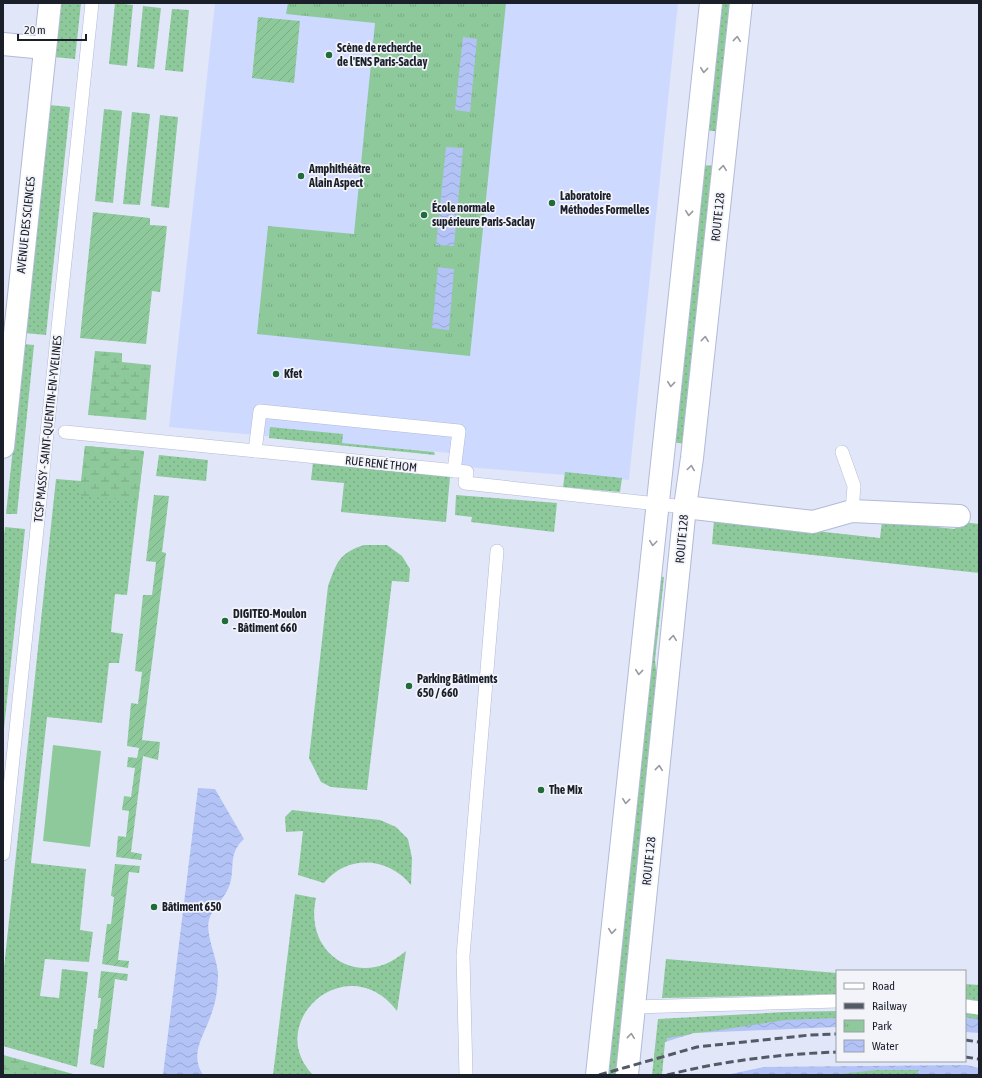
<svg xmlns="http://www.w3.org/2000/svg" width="982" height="1078" viewBox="0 0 982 1078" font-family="'Asap Condensed',sans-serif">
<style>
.built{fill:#cdd9ff}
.grass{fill:url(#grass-dots)}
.wetland{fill:url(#wetland-marsh)}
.park{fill:url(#park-tufts)}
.garden{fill:url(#garden-furrows)}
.pitch{fill:#8dc99b}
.water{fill:url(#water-waves)}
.pier{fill:#e1e7f9}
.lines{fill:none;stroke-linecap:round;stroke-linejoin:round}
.service-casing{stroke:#b1bad8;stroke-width:14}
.minor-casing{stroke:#b1bad8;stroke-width:24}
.tertiary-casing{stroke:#b1bad8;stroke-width:24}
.secondary-casing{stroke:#b1bad8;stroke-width:24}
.service{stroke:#fff;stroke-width:13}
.minor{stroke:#fff;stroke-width:22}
.tertiary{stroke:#fff;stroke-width:22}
.secondary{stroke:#fff;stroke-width:22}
.rail{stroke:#545966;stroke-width:3;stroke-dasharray:8 4;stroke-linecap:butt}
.oneway{stroke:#989a9f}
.poi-dot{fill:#206b3a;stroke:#f2f4fa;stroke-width:1.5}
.labels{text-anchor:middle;stroke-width:3.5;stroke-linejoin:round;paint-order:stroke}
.poi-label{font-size:12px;font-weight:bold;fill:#1b1f2a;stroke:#f2f4fa;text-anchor:start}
.street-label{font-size:12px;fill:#1b1f2a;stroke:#f2f4fa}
</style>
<defs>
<pattern id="grass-dots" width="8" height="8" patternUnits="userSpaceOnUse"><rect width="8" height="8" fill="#8dc99b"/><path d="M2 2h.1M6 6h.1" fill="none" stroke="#79ac86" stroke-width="1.8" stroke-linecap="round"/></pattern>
<pattern id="wetland-marsh" width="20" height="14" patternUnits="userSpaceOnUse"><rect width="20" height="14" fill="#8dc99b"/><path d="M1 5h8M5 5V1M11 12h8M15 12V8" fill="none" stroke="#79ac86"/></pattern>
<pattern id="park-tufts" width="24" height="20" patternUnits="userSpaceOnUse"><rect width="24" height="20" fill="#8dc99b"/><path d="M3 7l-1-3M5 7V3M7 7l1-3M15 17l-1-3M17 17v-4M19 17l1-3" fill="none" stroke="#79ac86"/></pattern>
<pattern id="garden-furrows" width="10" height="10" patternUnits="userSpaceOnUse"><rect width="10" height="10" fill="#8dc99b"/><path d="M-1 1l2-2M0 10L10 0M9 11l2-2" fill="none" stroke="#79ac86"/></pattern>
<pattern id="water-waves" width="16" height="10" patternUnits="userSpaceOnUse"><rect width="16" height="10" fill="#b3c3f6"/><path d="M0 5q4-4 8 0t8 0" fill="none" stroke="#99a7d3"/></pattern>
</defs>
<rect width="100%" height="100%" fill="#e1e7f9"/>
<path class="built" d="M215,3H678L629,480L465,467L449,453L169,427Z"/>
<g class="grass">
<path d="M60,3H81L75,59L54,57Z"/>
<path d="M115,3L133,5L127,66L109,64Z"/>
<path d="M717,3H735L721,132L704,130Z"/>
<path d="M143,6L161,8L154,69L137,67Z"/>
<path d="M172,9L189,10L183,72L165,70Z"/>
<path d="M49,105L70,107L46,335L25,333Z"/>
<path d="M104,109L122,111L113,203L95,201Z"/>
<path d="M132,112L150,114L140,205L123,204Z"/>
<path d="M160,115L178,117L169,208L151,206Z"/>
<path d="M701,165L717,166L687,444L670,442Z"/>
<path d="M24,344L34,345L17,514H6Z"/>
<path d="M270,427L343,434L342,443L434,452L435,455L269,438Z"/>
<path d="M85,446L144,451L127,595L115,594L111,632L123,634L119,663H109L102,723L47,717L31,863L86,869L80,930L93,932L89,962L45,959L40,996L59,998L62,969L88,972L77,1067L3,1046V977L56,479L81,481Z"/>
<path d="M159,455L208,460L206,481L156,476Z"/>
<path d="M313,462L450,477L446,522L341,512L344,483L311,480Z"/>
<path d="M565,472L622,478L620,492L563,487Z"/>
<path d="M456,495L557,503L554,532L471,522L472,517L455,515Z"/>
<path d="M714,520L880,538L882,521L955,529L956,521L979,524V573L712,544Z"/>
<path d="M5,527L25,529L3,738V542Z"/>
<path d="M364,545H387L402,556L410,569L409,582L392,581L367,790L331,787L321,782L309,758L328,586C337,562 339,553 364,545Z"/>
<path d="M656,576L664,577L655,660L660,708L621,1075H604Z"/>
<path d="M292,810L380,820L396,827L408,839L412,858L411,885C388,857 348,854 324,883L298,875L303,831L286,832L285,817Z"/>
<path d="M295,894L316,898C303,955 361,991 406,951L397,1011C348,946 262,1022 313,1075H273Z"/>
<path d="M666,959L837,973V994L662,998Z"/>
<path d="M965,984L979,985V1001L965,999Z"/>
<path d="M837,1011V1061H965V1013L979,1014V1075H652L658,1019L785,1012Z"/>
</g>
<g class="wetland">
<path d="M95,351L122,353V362L151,365L146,420L88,415Z"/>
<path d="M85,446L144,451L138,501L80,496Z"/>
<path d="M3,1055L77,1075H3Z"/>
</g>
<path class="park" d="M288,3H506L470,356L257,334L268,226L354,234L375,23L286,14Z"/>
<g class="garden">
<path d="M258,17L300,21L294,83L252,78Z"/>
<path d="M93,212L150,218V225L167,226L160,292L152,291L146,344L80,338Z"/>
<path d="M154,495L169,496L162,552L166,553L142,740L160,742L158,760L143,756L131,852L142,854L141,860L116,857L118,836L126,837L129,811L122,810L124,796L131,797L135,768L127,767L128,757L137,758L139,748L127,746L131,703L138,704L142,672L135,671L143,595H152L156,562L146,561Z"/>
<path d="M115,864L140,866L139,873L129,872L118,960L129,961L128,968L102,964L107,924H111L114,897L111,896Z"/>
<path d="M101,971L128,974L127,981L115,979L104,1068L90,1064L94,1029H97L101,998H98Z"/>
</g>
<path class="pitch" d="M53,745L101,751L90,847L43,841Z"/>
<g class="water">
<path d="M463,37L477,39L470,112L455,110Z"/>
<path d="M446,147L463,148L454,246L436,245Z"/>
<path d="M438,267L454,269L449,330L432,328Z"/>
<path d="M198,788L215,789L244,839C226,855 237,870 228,889C223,900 212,908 209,920C205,933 217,958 218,973C218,988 216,1002 211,1015C204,1036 189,1054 203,1075H163Z"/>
<path d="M965,1017L979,1020V1075H915L919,1070H876L832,1075H664L667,1038L785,1020L837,1018V1061H965Z"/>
</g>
<path class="pier" d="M837,1027V1061H965V1032L979,1033V1068L966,1065L764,1067L726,1075H662L665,1042L694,1033Z"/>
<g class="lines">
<g class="service-casing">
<g id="service">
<path d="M65,432L467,472L465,483L685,507"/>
<path d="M255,451L260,411L459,431L454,471"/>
<path d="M842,452L854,486L852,511"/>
<path d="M3,854L92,3"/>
<path d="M965,1006L979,1008"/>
<path d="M634,1007L837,1001"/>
<path d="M466,1075L463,956L497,551"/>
</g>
</g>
<g class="minor-casing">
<g id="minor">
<path d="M3,44L45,48"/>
<path d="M685,507L813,522L852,511L959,516"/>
</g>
</g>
<g class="tertiary-casing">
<path id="tertiary" d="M3,447L50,3"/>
</g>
<g class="secondary-casing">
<g id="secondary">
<path d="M597,1075L711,3"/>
<path d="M627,1075L685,507L692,458L741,3"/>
</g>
</g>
<use href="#service" class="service"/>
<use href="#minor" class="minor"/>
<use href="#tertiary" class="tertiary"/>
<use href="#secondary" class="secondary"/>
<g class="rail">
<path d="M965,1040L979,1042"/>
<path d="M965,1057L979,1059"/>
<path d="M599,1075L697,1047L810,1035L837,1034"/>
<path d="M667,1075C722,1061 780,1054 837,1052"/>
</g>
</g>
<defs><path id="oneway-chevron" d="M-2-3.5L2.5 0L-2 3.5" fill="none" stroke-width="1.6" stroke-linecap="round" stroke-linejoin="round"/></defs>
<g class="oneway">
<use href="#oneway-chevron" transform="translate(737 39) rotate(-84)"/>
<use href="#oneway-chevron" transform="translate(704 70) rotate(96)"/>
<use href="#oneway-chevron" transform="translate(723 168) rotate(-84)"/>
<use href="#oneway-chevron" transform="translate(689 213) rotate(96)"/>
<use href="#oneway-chevron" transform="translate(705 339) rotate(-84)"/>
<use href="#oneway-chevron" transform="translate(671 384) rotate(96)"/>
<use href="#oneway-chevron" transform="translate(691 468) rotate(-82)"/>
<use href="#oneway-chevron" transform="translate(653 543) rotate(97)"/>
<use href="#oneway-chevron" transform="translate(673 638) rotate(-84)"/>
<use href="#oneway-chevron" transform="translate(639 672) rotate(96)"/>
<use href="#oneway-chevron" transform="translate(659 768) rotate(-84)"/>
<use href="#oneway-chevron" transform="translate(626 801) rotate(96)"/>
<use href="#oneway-chevron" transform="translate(612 931) rotate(96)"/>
<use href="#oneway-chevron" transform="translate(631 1036) rotate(-84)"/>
</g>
<g class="poi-dot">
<circle cx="329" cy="55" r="4"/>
<circle cx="301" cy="176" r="4"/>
<circle cx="552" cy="203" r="4"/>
<circle cx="424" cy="215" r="4"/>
<circle cx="276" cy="374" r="4"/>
<circle cx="225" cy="621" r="4"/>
<circle cx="409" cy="686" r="4"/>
<circle cx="541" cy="790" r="4"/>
<circle cx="154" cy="907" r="4"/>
</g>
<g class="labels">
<g class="poi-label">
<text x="337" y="52">Scène de recherche<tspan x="337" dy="14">de l'ENS Paris-Saclay</tspan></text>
<text x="309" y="173">Amphithéâtre<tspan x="309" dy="14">Alain Aspect</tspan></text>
<text x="560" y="200">Laboratoire<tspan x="560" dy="14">Méthodes Formelles</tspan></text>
<text x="432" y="212">École normale<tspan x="432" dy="14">supérieure Paris-Saclay</tspan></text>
<text x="284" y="378">Kfet</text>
<text x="233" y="618">DIGITEO-Moulon<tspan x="233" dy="14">- Bâtiment 660</tspan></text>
<text x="417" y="683">Parking Bâtiments<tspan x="417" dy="14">650 / 660</tspan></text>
<text x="549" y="794">The Mix</text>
<text x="162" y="911">Bâtiment 650</text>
</g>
<g class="street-label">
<text transform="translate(718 217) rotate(-84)" y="4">ROUTE 128</text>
<text transform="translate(26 225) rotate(-84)" y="4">AVENUE DES SCIENCES</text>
<text transform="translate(48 429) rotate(-84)" y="4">TCSP MASSY - SAINT-QUENTIN-EN-YVELINES</text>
<text transform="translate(381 464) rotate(6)" y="4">RUE RENÉ THOM</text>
<text transform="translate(682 539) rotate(-85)" y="4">ROUTE 128</text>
<text transform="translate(649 861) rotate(-84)" y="4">ROUTE 128</text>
</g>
</g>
<rect width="982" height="1078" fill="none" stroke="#1b1f2a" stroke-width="8"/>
<rect x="836" y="970" width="130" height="92" fill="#f2f4fa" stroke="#9c9fa7"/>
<rect x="844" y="983" width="20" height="6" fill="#ffffff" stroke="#9c9fa7"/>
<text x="872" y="990" font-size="12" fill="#1b1f2a">Road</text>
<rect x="844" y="1003" width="20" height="6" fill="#545966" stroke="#9c9fa7"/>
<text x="872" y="1010" font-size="12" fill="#1b1f2a">Railway</text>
<rect x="844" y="1020" width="20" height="12" fill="url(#park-tufts)" stroke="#9c9fa7"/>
<text x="872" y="1030" font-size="12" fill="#1b1f2a">Park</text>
<rect x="844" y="1040" width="20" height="12" fill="url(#water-waves)" stroke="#9c9fa7"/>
<text x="872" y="1050" font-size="12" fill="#1b1f2a">Water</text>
<path d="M18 34v6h68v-6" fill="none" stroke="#1b1f2a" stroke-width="2"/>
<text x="24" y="34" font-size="12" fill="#1b1f2a" stroke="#f2f4fa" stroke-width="3" paint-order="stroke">20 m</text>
</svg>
